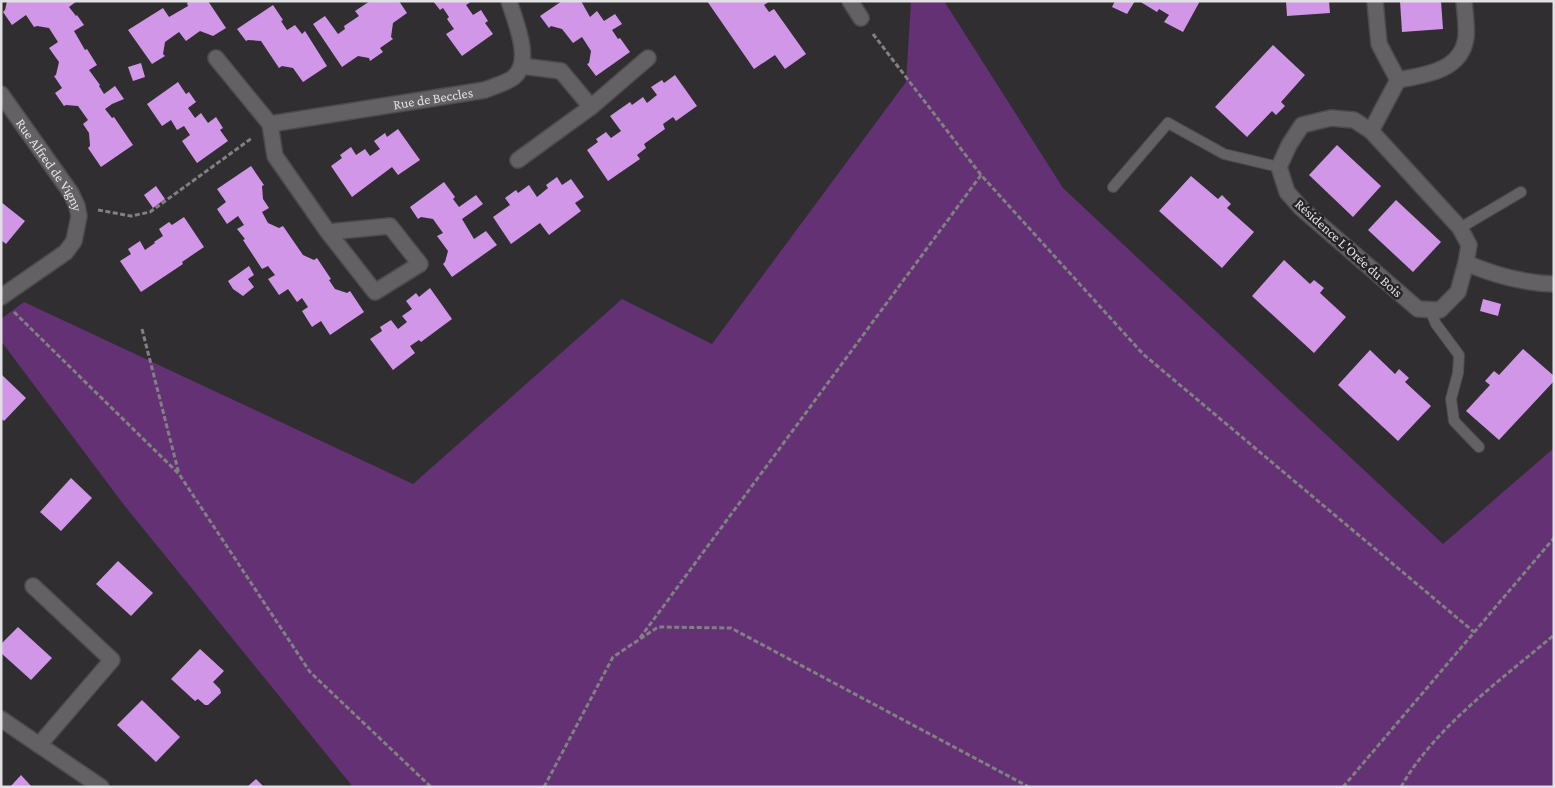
<svg xmlns="http://www.w3.org/2000/svg" width="1555" height="788" viewBox="0 0 1555 788" font-family="'Crimson Pro',serif">
<style>
.green{fill:#633174}
.building{fill:#d196e7}
.lines{fill:none;stroke-linecap:round;stroke-linejoin:round}
.service-casing{stroke:#4c4b4d;stroke-width:12}
.minor-casing{stroke:#4c4b4d;stroke-width:18}
.path{stroke:#818082;stroke-width:3;stroke-dasharray:5 2.5;stroke-linecap:butt}
.service{stroke:#636164;stroke-width:10}
.minor{stroke:#636164;stroke-width:15}
.labels{text-anchor:middle;stroke-width:5;stroke-linejoin:round;paint-order:stroke}
.street-label{font-size:14px;fill:#e1e0e2;stroke:#262427}
</style>
<rect width="100%" height="100%" fill="#302e31"/>
<path class="green" d="M911,1H944L1063,188L1443,544L1554,448V787H353L124,505L1,341V319L24,302L413,484L622,299L712,344L906,82Z"/>
<g class="building">
<path d="M7,1H77L69,7L76,16L77,15L84,25L74,31L85,50L87,49L97,65L89,70L100,85L99,86L104,94L115,86L124,99L112,104L105,109L112,118L114,117L133,145L101,167L88,148L90,146L89,133L83,124L88,120L78,106L66,105L64,106L55,93L62,88L54,76L56,75L59,62L49,48L58,42L49,28L37,26L34,27L26,15L12,25L3,12L5,10Z"/>
<path d="M190,1H208L226,28L213,36L200,31L186,41L179,32L165,42L163,54L165,56L152,64L128,30L163,8L169,17L188,6L187,3Z"/>
<path d="M370,1H399L407,13L393,23L391,37L393,39L380,48L383,52L370,61L369,58L358,56L342,67L313,24L325,16L338,34L345,29L344,26L359,16L355,11Z"/>
<path d="M433,1H472L466,5L473,15L481,10L488,21L485,23L493,34L462,56L446,34L454,29L447,19L449,17L443,8L440,10Z"/>
<path d="M562,1H581L590,17L597,11L604,21L615,14L622,24L612,30L618,39L620,38L630,52L596,76L587,64L589,63L591,51L582,37L573,43L562,29L551,26L549,28L540,16Z"/>
<path d="M707,1H770L764,5L769,12L774,9L806,54L785,69L775,55L754,69Z"/>
<path d="M1115,1H1135L1127,14L1112,7Z"/>
<path d="M1139,1H1200L1183,32L1164,22L1169,15L1159,9L1157,12Z"/>
<path d="M1286,1H1329L1330,13L1287,16Z"/>
<path d="M1400,1H1441L1443,29L1402,32Z"/>
<path d="M273,5L283,20L281,21L287,30L295,25L302,34L305,31L327,66L303,82L293,68L282,66L279,68L261,41L248,40L246,41L237,29Z"/>
<path d="M1273,45L1305,75L1281,102L1285,106L1276,115L1272,111L1247,137L1215,107Z"/>
<path d="M141,63L145,77L133,81L128,67Z"/>
<path d="M675,75L697,106L676,121L673,117L663,124L665,129L644,144L646,148L637,155L640,159L608,181L587,150L598,142L596,139L606,132L611,138L621,131L610,116L630,102L632,105L643,97L647,103L657,95L651,87L662,80L664,83Z"/>
<path d="M178,82L186,94L189,92L196,102L188,108L195,118L201,113L208,123L216,117L223,128L220,130L228,141L197,163L182,141L190,135L184,126L177,130L171,120L162,126L147,104Z"/>
<path d="M398,129L420,160L398,175L392,167L352,197L331,166L342,158L340,155L351,147L356,155L365,149L370,156L380,149L374,141L385,133L387,137Z"/>
<path d="M1337,145L1381,186L1353,217L1309,175Z"/>
<path d="M251,166L264,185L262,186L263,199L269,208L262,212L268,223L279,228L283,226L303,255L314,260L317,258L331,279L329,280L335,289L347,293L350,291L364,312L330,335L321,321L312,327L302,311L308,307L302,298L297,302L288,289L279,295L268,279L275,275L268,266L262,269L243,240L245,239L237,229L244,225L238,216L227,224L217,209L226,202L217,189Z"/>
<path d="M1191,176L1218,199L1222,195L1231,204L1227,208L1254,232L1222,268L1159,211Z"/>
<path d="M557,177L562,185L571,179L584,197L575,203L581,211L549,235L540,223L511,244L493,217L510,205L505,198L516,190L518,193L529,185L537,197L548,188L546,185Z"/>
<path d="M444,182L455,197L453,199L459,207L476,195L483,204L462,219L474,239L486,231L497,245L452,277L443,264L445,262L448,251L437,236L443,233L433,219L421,217L418,219L410,207Z"/>
<path d="M156,186L165,199L153,208L144,195Z"/>
<path d="M1396,200L1441,242L1413,272L1368,230Z"/>
<path d="M1,202L25,221L6,244L1,240Z"/>
<path d="M184,217L204,247L182,262L183,264L141,292L120,261L131,254L128,249L140,241L145,250L155,243L154,242L163,236L159,229L169,222L172,225Z"/>
<path d="M1284,260L1310,284L1314,280L1324,288L1320,293L1346,317L1314,353L1252,296Z"/>
<path d="M249,266L254,275L248,279L254,287L243,296L233,289L228,281Z"/>
<path d="M430,288L452,319L421,342L419,340L410,346L415,353L393,370L370,339L382,331L380,327L391,320L398,329L407,322L402,316L412,309L406,301L416,293L419,297Z"/>
<path d="M1483,299L1501,304L1498,316L1480,311Z"/>
<path d="M1523,349L1554,376V381L1499,440L1466,411L1490,385L1485,381L1494,371L1499,375Z"/>
<path d="M1370,350L1395,374L1399,369L1409,378L1405,382L1431,406L1398,441L1338,385Z"/>
<path d="M1,374L26,398L4,421L1,418Z"/>
<path d="M71,478L92,498L61,531L40,512Z"/>
<path d="M118,561L153,593L131,616L96,584Z"/>
<path d="M18,627L52,658L31,680L1,653V644Z"/>
<path d="M200,649L224,671L213,682L220,689L221,693L208,705H205L198,699L195,701L171,679Z"/>
<path d="M142,700L180,737L156,762L117,725Z"/>
<path d="M21,775L32,787H10Z"/>
<path d="M256,779L264,787H247Z"/>
</g>
<g class="lines">
<g class="service-casing">
<g id="service">
<path d="M1113,187L1168,123L1224,154L1279,167"/>
<path d="M1460,228L1521,192"/>
<path d="M1430,310L1436,324L1459,355L1458,373L1451,399L1454,421L1479,447"/>
</g>
</g>
<g class="minor-casing">
<g id="minor">
<path d="M850,1L861,18"/>
<path d="M1375,1L1379,44L1398,80"/>
<path d="M216,58L270,124L275,156L328,232L390,226L420,264L375,292L328,232"/>
<path d="M522,66L561,71L591,107L648,58"/>
<path d="M1398,80C1425,75 1462,71 1466,37C1467,26 1465,13 1464,1"/>
<path id="s1" d="M1,94L71,193L77,206L79,216L74,241L66,252L1,297"/>
<path d="M1331,118L1354,120L1371,131L1460,228L1469,245L1466,263L1458,292L1440,310L1418,309L1301,208L1287,192L1279,167L1289,145L1302,125Z"/>
<path id="s2" d="M270,124L485,90C494,86 507,83 514,77C533,61 515,21 509,1"/>
<path d="M1371,131L1398,80"/>
<path d="M518,160L591,107"/>
<path d="M1466,263C1494,275 1523,283 1554,284"/>
<path d="M33,586L112,660L39,745"/>
<path d="M1,719L101,787"/>
</g>
</g>
<g class="path">
<path d="M873,34L981,175L1143,354L1474,632"/>
<path d="M98,210L131,216L150,212L252,138"/>
<path d="M14,312L179,474L310,672L431,787"/>
<path d="M142,329L179,474"/>
<path d="M640,638L981,175"/>
<path d="M544,787L613,657L658,627L731,628L1029,787"/>
<path d="M1343,787L1554,538"/>
<path d="M1401,787C1434,728 1502,679 1554,635"/>
</g>
<use href="#service" class="service"/>
<use href="#minor" class="minor"/>
</g>
<g class="labels">
<g class="street-label">
<text dy="5" stroke="none"><textPath href="#s2" startOffset="165">Rue de Beccles</textPath></text>
<text dy="5" stroke="none"><textPath href="#s1" startOffset="86">Rue Alfred de Vigny</textPath></text>
<text transform="translate(1349 248) rotate(42)" y="5">Résidence L'Orée du Bois</text>
</g>
</g>
<rect width="1555" height="788" fill="none" stroke="#e1e0e2" stroke-width="5"/>
</svg>
